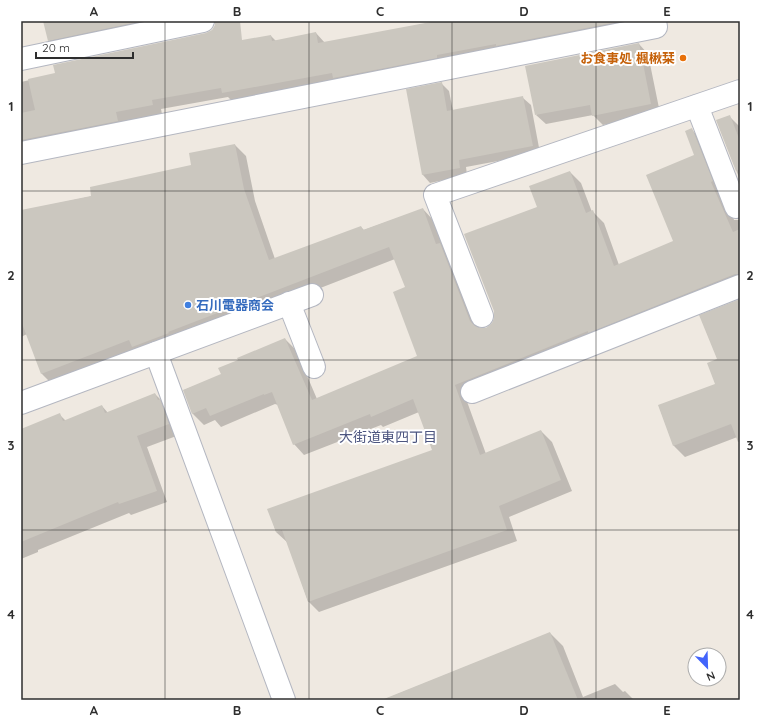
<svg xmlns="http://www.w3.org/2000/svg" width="761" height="721" viewBox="0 0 761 721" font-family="Quicksand,'Noto Sans JP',sans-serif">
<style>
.shadow{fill:#0003}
.building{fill:#cbc7bf}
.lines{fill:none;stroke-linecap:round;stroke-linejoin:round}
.minor-casing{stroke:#b4b7c1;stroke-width:24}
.minor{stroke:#fff;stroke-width:22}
.grid{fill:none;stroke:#2e2e2e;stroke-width:1;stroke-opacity:0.55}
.food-dot{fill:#e8710a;stroke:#fff;stroke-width:1.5}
.shop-dot{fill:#3f7fe0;stroke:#fff;stroke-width:1.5}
.labels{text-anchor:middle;stroke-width:4;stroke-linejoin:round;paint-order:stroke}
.food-label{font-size:13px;font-weight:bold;fill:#c56008;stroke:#fff;text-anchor:end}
.shop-label{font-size:13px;font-weight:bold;fill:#366cbe;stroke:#fff;text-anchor:start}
.neighbourhood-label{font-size:14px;fill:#4d5680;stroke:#fff}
.neatline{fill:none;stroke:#2e2e2e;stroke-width:1.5}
.grid-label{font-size:13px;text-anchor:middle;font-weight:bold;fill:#2e2e2e}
</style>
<rect width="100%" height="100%" fill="#efe9e1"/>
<g class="shadow">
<path d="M44,21H162L58,50L49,40Z"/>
<path d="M434,21H655L233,102L228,97L161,109L162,114L125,121L21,154V82L56,74L271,36L276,41L316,33L325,43L434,22Z"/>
<path d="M639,44L648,54L660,113L603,125L593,115L546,124L536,115Z"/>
<path d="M441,83L449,91L453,111L523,98L531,105L540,153L466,167L467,175L430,183L423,175L408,90Z"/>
<path d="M729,116L740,127V180L717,121Z"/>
<path d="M692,130L703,141L734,220H740V288L465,396L486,454L541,431L552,442L572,491L509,517L517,541L319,612L308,601L288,543L276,532L269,510L433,451L419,412L383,427L381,425L304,455L294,444L278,405L275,404L221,427L215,420L204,425L193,414L184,390L222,375L285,339L296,350L317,399L418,357L407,287L395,259L179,343L53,385L42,374L27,334L21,337V211L93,196L192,166L190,154L235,145L246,156L255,201L275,259L361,227L364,230L423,209L433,220L451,255L480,329H487L493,324L538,207L570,172L581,183L592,212H593L604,223L619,265L675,242L696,156Z"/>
<path d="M740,301V436L685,457L674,446L659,406L717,384L718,360Z"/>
<path d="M155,394L166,405L179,435L147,447L167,502L131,515L129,513L38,550V552L21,559V430L60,415L66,421L102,406L108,413Z"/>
<path d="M550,633L563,646L583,697L615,684L623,692L625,691L634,700H383Z"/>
</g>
<g class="building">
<path d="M43,21H142L48,41Z"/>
<path d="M215,21H240L242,40L271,35L272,41L316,32L318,43L436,21H622L496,46V44L437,55V58L333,78L332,73L222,93L221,88L152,100L153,105L116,112L118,121L21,140V113L35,110L28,79L55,73L53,65L206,33L212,30L215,25Z"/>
<path d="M639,43L651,104L592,116L590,105L535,115L525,66Z"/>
<path d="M442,82L447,111L523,96L533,146L459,160L460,168L422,175L406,89Z"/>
<path d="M730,115L740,141V169L736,171L716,120Z"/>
<path d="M692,128L713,181L711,182L733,232L740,229V274H735L588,333V331L455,385L480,455L541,430L561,480L499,506L507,530L308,602L282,530L276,532L267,509L432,450L413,399L371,417L370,414L293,445L272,392L264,395V394L210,416L206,408L192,414L183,390L221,374L218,368L238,360L237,358L285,338L312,400L417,356L393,292L405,287L389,247L168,332L169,333L132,347L129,340L41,374L21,321V210L91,196L90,187L191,165L189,153L235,144L244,189L269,260L361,226L363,230L423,208L436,244L440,243L470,321L475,326L480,328H486L492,323L494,318V311L464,234L537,207L529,186L570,171L586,213L593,210L614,266L673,241L646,175L694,155L685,131Z"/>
<path d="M740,299V442H738L731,424L673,446L658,405L715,384L707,363L717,359L699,315Z"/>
<path d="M155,393L158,400L160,399L169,424L137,436L157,491L119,504L118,502L21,542V429L60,413L63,421L102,405L105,413Z"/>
<path d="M550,632L578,700H384V699Z"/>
</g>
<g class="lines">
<g class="minor-casing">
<g id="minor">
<path d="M21,59L203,21"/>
<path d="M697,106L736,207"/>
<path d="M21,153L656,27L655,21"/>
<path d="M289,303L314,367"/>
<path d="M482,316L435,195L740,91"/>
<path d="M156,353L284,700"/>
<path d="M472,392L740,286"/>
<path d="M21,403L312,295"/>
</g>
</g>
<use href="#minor" class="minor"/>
</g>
<path class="grid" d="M165,21V700M309,21V700M452,21V700M596,21V700M21,191H740M21,360H740M21,530H740"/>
<circle class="food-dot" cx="683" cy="58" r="4"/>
<circle class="shop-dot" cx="188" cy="305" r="4"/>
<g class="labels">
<g class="food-label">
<text x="675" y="63">お食事処 楓楸栞</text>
</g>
<g class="shop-label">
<text x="196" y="310">石川電器商会</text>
</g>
<g class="neighbourhood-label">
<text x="388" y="442">大街道東四丁目</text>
</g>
</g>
<rect width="761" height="721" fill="none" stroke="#ffffff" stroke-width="44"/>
<g transform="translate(707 667) rotate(157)"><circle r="19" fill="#ffffff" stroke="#ababab"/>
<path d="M0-3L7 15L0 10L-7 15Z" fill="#4264fb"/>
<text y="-6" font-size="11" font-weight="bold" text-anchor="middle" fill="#2e2e2e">N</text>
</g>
<path d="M36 52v6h97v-6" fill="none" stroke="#2e2e2e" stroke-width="2"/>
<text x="42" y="52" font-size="12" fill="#2e2e2e" stroke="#ffffff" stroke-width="3" paint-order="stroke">20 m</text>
<rect x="22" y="22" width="717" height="677" class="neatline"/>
<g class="grid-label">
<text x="94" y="16">A</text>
<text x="237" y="16">B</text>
<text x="380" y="16">C</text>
<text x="524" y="16">D</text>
<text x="667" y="16">E</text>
<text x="11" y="111">1</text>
<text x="750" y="111">1</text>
<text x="11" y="280">2</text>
<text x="750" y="280">2</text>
<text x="11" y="450">3</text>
<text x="750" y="450">3</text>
<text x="11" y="619">4</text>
<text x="750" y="619">4</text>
<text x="94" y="715">A</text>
<text x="237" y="715">B</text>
<text x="380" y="715">C</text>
<text x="524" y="715">D</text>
<text x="667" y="715">E</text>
</g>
</svg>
